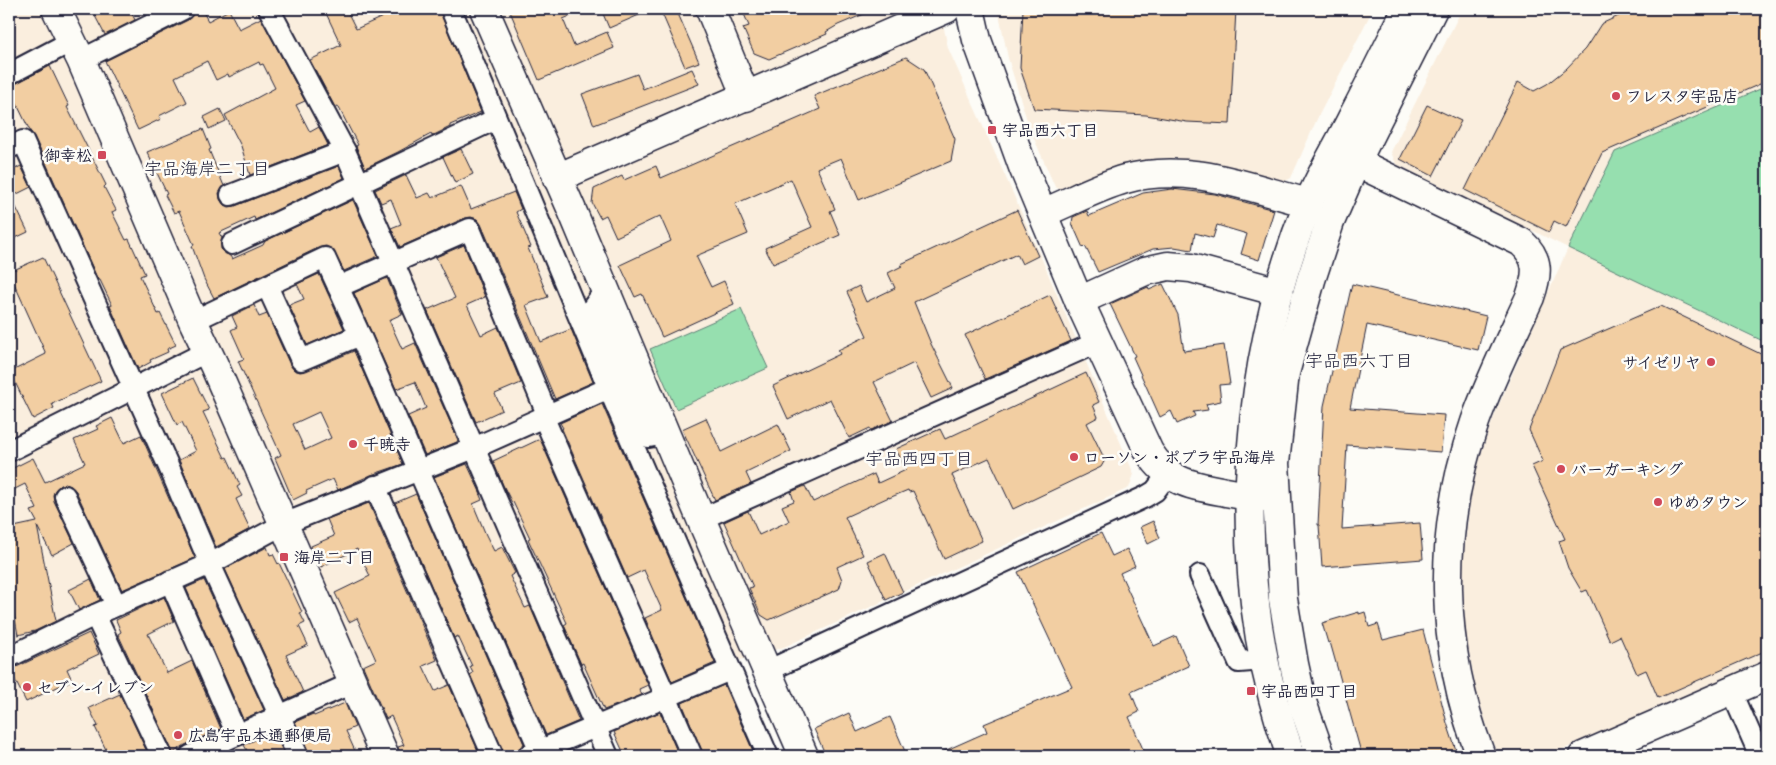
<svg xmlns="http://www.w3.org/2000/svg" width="1776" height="765" viewBox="0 0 1776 765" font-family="'Architects Daughter','Klee One',sans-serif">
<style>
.built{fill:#faeede}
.park{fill:#96dfaf;stroke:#5c8075}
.building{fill:#f2cea2;stroke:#22223b;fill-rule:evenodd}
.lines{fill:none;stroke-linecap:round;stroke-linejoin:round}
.street-casing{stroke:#22223b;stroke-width:24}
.secondary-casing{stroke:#22223b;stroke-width:31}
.street{stroke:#fdfcf7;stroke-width:20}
.secondary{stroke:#fdfcf7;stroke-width:28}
.poi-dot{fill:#d1495b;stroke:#fdfcf7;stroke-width:2}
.labels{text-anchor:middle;stroke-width:5;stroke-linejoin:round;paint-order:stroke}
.poi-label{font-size:16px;font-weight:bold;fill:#22223b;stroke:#fdfcf7;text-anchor:start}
.neighbourhood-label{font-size:18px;fill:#22223b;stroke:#fdfcf7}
</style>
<rect width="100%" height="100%" fill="#fdfcf7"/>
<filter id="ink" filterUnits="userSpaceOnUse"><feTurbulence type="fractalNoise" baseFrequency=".02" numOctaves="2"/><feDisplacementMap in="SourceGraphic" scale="10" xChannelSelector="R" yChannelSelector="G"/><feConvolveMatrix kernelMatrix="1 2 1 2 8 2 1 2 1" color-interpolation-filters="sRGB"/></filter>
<g filter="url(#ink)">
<g class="built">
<path d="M9,9H940L948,48L1031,234L1134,474L1129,488L784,647L720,666L529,756H9Z"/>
<path d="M998,9H1373L1317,119L1291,178L1284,182L1208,162L1173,158L1152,159L1130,163L1096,175L1062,190L1055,187L1029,127L1008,58Z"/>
<path d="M1462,9H1767V86L1615,152L1569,248L1767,344V661L1548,756H1498L1491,738L1477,696L1465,630L1463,577L1464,552L1471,495L1478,464L1487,435L1497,409L1568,248L1396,164L1391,152Z"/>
</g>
<g class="park">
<path d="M1767,86V343L1568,248L1615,152Z"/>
<path d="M741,309L768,368L676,409L650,349Z"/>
</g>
<g class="building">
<path d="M109,9H130L135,20L105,35L95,16Z"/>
<path d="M324,9H346L356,29L400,9H439L481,112L450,125V127L432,136L431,134L398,152L365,168L356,146L358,145L338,106L335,107L310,60L341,45Z"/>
<path d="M509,9H587L563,19L574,46L607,32L614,48L539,80Z"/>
<path d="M601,9H653L609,28Z"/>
<path d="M660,9H676L699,62L685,67Z"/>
<path d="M742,9H876L838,25L826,32L827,34L769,59L754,53L743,28L749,26Z"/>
<path d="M1023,9H1236L1230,124L1187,122L1146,115L1034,109L1020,68Z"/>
<path d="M1634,9H1767V81L1602,153L1566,227L1554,221L1549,232L1465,190L1518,82L1534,91L1547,84L1566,69L1585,49L1601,24Z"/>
<path d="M202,10L208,21L229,10L239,29L261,18L305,101L296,105L310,132L319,127L328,145L250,175L241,146L225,115L275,88L263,64L260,65L259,62L229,77L228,74L216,80L207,61L175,77L187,102L159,116L161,119L138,130L105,61L188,20L193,14Z"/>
<path d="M906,57L924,69L955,139L951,161L859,200L841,158L817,168L835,209L830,211L840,235L773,264L765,248L812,227L791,179L735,204L748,234L696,256L711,287L724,281L734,304L662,337L642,294L635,297L620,265L671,241L660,216L616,237L606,215L600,218L592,203L594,189L622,176L624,180L656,166L661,178L820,109L814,96Z"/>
<path d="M50,66L69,106L67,107L106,185L104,187L116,210L112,212L126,240L129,239L145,274L140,276L158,314L160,313L176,345L167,349L168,352L150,360L151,362L138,369L110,306L112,305L100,280H98L34,136L30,131L9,88V87Z"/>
<path d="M692,69L699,84L594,125L582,94L637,74L643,89Z"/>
<path d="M1427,105L1461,121L1433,176L1400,159Z"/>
<path d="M220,109L226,121L209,129L204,117Z"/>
<path d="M203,129L211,149L209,150L224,186L219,193L220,199L223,204L229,207L235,206L339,166L344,178L255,220L254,217L219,233L222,238L221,249L225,253L230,256L232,259L263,245L265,241L353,200L378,256L344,271L332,249L326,246L320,247L214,298L204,279L192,246L194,245L179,211L174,213L165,195L167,194L147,152Z"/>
<path d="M461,149L473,174L455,183L443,157Z"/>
<path d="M21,166L31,187L11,197L28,232L9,241V172Z"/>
<path d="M406,175L417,198L429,193L432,198L461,186L471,209L514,192L521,209L516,212L531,247L528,248L548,297L526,305L541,342L571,329L593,382L555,399L481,224L477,219L471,217L465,218L400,247L391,228L401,224L391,199L381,203L375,190Z"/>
<path d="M1172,189L1215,194L1274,210L1259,260L1241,254L1247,234L1217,225L1213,238L1195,233L1192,250L1174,247L1153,249L1098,272L1085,246L1083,248L1072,223L1073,217L1087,211L1089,216L1143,193Z"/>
<path d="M1017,210L1038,256L1022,264L1017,254L914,302L931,344L953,388L931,398L914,363L874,382L893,421L871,430L870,428L849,438L830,399L788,419L773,386L840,354L838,350L867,336L847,292L859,286L866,302L895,288L888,273L902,266L901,264Z"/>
<path d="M464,245L485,297L467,305L481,335L498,327L521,383L495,394L502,410L476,422L427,310L455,298L436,257Z"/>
<path d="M43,257L101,381L52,404L54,408L33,419L10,372L46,354L9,272Z"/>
<path d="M319,274L344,329L307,345L289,305L304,299L297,284Z"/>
<path d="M387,278L402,314L389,320L402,349L415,343L458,440L457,442L425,455L408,416L426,408L415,382L396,389L354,293Z"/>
<path d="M1163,284L1178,315L1184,351L1224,345L1230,384L1219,385L1221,401L1206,404L1208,410L1193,412L1195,416L1177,424L1171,411L1160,417L1133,357L1135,356L1110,304L1148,287L1149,290Z"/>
<path d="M1352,284L1486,316L1478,350L1367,325L1350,408L1444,415L1441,452L1347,445L1342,529L1420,523L1423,559L1322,567L1319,525H1318L1324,406Z"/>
<path d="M1050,295L1071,341L985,379L965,335Z"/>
<path d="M254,305L259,317L267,314L290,365L294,370L300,372L306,371L354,351L403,464L371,475L338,490L333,479L306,491L307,493L293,500L275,458L281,455L238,361L244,359L231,330L237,327L232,316ZM319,412L331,438L305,450L293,424Z"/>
<path d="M1661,306L1767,357V650L1658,698L1646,670L1637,674L1620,636L1610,641L1587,590L1582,592L1568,568L1559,541L1565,539L1532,466L1543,461L1529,430L1560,350Z"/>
<path d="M1086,373L1099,402L1093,405L1098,417L1087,423L1105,460L1101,467L1013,509L989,458L952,475L982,541L944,559L913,491L909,492L908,490L889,498V497L845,517L863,555L837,567L842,580L839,589L769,620L761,615L749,588L753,587L724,522L748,511L759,535L789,521L782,506L794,501L791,492L805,486L813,502L874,474L878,483L906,470L896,449L940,429L945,439Z"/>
<path d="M193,378L209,410L203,412L225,458L227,457L240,485L237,487L242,496L236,499L250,529L216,547L179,460L196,451L182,422L177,425L162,393Z"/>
<path d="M602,404L715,663L672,682L645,618L662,610L644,570L627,578L562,429L563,428L560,423Z"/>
<path d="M112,418L124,443L141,435L195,558L122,590L76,491L71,486L66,484L60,485L55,490L53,495L54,501L74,543L52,555L37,526L56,621L35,631L18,635L14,614L9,615V528L37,522L31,511L37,509L25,484L9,492V470L33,458L45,482L85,463L74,440L98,429L96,426Z"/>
<path d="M706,418L721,452L778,424L791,451L746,473L751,484L715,500L682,429Z"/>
<path d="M540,439L648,685L639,689L642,695L604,710L583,663L581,664L564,625L567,623L534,552L528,539L530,538L513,502L512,503L503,485L493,461Z"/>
<path d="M467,464L481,494L480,495L482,500L473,504L486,535L494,551L502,547L515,573L510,576L525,608L530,606L579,721L546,735L434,477Z"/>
<path d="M416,494L524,744L519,748L518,756H505L470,675L473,673L470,667L472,666L458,636L454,638L395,503Z"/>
<path d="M369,503L437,660L423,666L435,691L449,685L480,755L478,756H400L398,747L404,745L391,716L386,719L363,666L376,660L357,618L349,622L335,593L370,576L357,549L321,567L311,546L334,536L327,519Z"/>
<path d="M1153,521L1160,538L1148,544L1140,527Z"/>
<path d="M1101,533L1112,556L1127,549L1135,566L1120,573L1154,646L1176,636L1189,666L1131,692L1139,712L1129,717L1146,756H933L987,732L984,724L1072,687L1018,572Z"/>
<path d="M267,547L270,555L273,554L278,564L279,563L302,612L300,613L305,623L299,626L308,645L286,655L303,692L285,700L225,569Z"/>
<path d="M885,553L903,592L886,600L868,561Z"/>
<path d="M91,579L100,600L79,610L69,590Z"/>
<path d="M204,580L264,710L243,719L186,588Z"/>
<path d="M164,597L174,621L148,634L167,673L192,661L221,729L185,745L173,753L118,634L121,632L116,620Z"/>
<path d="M1359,612V614L1365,612L1369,627L1378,624L1383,640L1423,630L1447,723L1458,756H1362L1330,642L1328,643L1322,623Z"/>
<path d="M89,633L99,654L67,669L72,680L26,702L10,670Z"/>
<path d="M724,685L753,751L742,756H704L682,703Z"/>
<path d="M120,694L149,756H109L95,727L98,726L89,708Z"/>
<path d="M345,703L355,727L346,731L355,751L354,752L355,756H310L295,722L313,714L314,716Z"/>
<path d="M660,712L679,756H625L614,732Z"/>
<path d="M849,713L857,732L890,717L907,756H826L814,729Z"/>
<path d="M274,731L285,756H250L244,745Z"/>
</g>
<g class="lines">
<g class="street-casing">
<g id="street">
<path d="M269,9L345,151L608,756"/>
<path d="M451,9L608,387L768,756"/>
<path d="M81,60L183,9"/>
<path d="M9,74L72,41"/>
<path d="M9,148L23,141L172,474L210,564L298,756"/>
<path d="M231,195L345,151"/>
<path d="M232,244L496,119"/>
<path d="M267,286L301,360L360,335"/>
<path d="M338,287L470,229L547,414"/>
<path d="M605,290L593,307L620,383L649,437L665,434"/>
<path d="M193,321L325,258L360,335L540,751"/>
<path d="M543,416L692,756"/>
<path d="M9,451L208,351"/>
<path d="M375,486L493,756"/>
<path d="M65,496L116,605"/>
<path d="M701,519L1098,342"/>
<path d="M1200,575L1239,662L1264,660"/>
<path d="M170,581L237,735"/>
<path d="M95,615L162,756"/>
<path d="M9,657L95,615L210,564L284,524L474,448L620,383"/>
<path d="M767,671L1145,497L1155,491L1168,474"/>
<path d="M1732,692L1760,756"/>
<path d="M529,755L730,670"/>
<path d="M190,756L352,683"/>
</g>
</g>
<g class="secondary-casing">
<g id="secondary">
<path d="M56,9L81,60L193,321L214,365L385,756"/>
<path d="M484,9L571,208L701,519L804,756"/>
<path d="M710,9L746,97"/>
<path d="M970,9L977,40L1023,167L1079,301L1149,452C1168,481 1188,485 1221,491C1237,494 1251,497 1267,497"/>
<path d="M1356,162L1521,242C1540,259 1538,274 1530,297C1511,338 1490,379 1475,422C1437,531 1439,648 1481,756"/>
<path d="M557,178L946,9"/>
<path d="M1043,213C1070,202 1097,187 1125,179C1189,162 1247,187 1308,203"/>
<path d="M1079,301L1145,271L1168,266L1191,268L1279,292"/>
<path d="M1291,756C1228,583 1239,372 1309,202C1321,173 1338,146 1352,118C1371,82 1389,45 1407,9"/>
<path d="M1321,756L1303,705L1294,664L1283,599L1275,463L1285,373L1311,280L1330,222L1356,162L1433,9"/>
<path d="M1583,756L1767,676"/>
</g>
</g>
<use href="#street" class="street"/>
<use href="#secondary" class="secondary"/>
</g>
</g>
<g class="poi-dot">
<circle cx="1616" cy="96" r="5"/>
<rect x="987" y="125" width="10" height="10" rx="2.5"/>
<rect x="97" y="150" width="10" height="10" rx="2.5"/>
<circle cx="1711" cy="362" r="5"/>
<circle cx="353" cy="444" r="5"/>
<circle cx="1074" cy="457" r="5"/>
<circle cx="1561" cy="469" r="5"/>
<circle cx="1658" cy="502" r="5"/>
<rect x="279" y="552" width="10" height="10" rx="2.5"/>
<circle cx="27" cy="687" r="5"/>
<rect x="1246" y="686" width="10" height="10" rx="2.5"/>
<circle cx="178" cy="735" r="5"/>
</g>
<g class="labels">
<g class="poi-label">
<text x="1626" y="102">フレスタ宇品店</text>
<text x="1002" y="136">宇品西六丁目</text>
<text x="92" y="161" text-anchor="end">御幸松</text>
<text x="1701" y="368" text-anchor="end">サイゼリヤ</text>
<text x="363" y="450">千暁寺</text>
<text x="1084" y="463">ローソン・ポプラ宇品海岸</text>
<text x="1571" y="475">バーガーキング</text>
<text x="1668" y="508">ゆめタウン</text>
<text x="294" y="563">海岸二丁目</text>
<text x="37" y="693">セブン-イレブン</text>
<text x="1261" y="697">宇品西四丁目</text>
<text x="188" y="741">広島宇品本通郵便局</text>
</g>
<g class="neighbourhood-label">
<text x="207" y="175">宇品海岸二丁目</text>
<text x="1359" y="367">宇品西六丁目</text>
<text x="919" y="465">宇品西四丁目</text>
</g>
</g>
<rect width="1776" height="765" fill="none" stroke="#fdfcf7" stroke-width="30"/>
<rect x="15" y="15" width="1746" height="735" fill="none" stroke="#22223b" stroke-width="2" filter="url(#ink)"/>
</svg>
